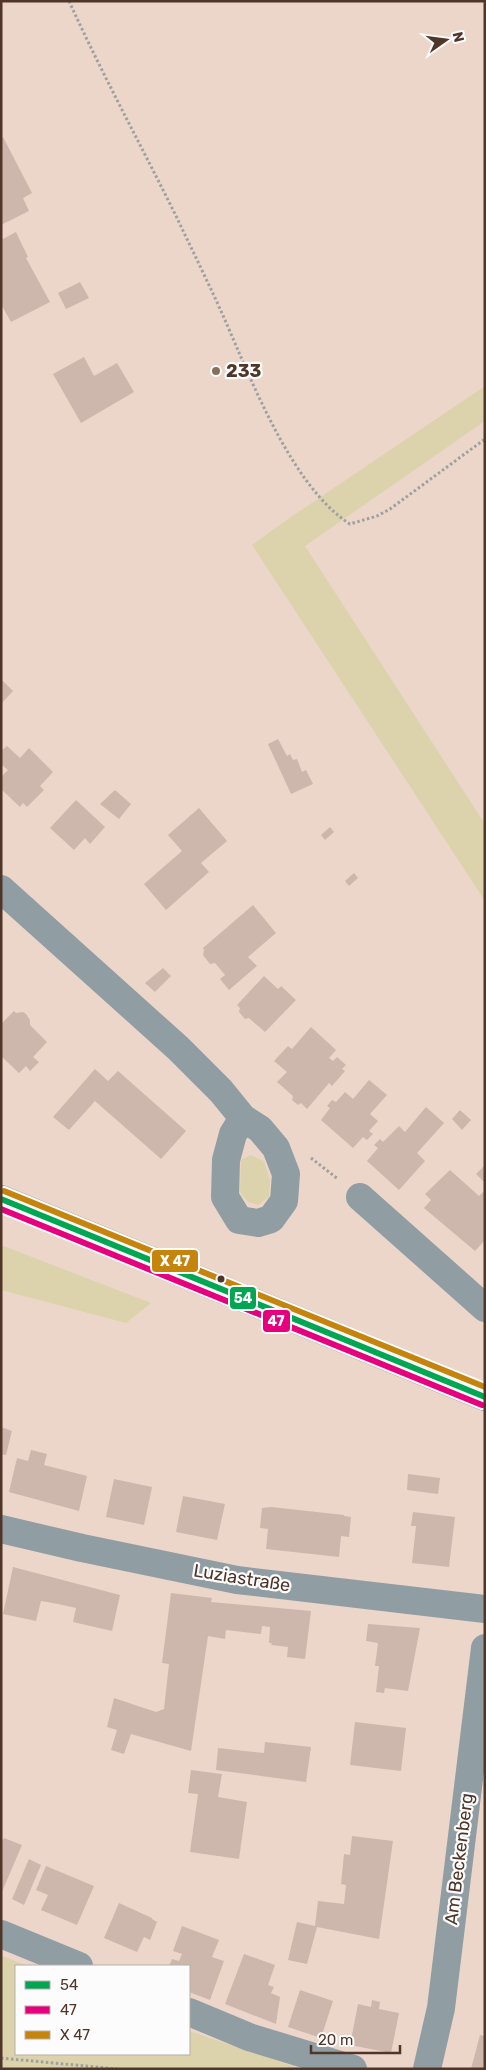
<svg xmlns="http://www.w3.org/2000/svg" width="486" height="2070" viewBox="0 0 486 2070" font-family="Rubik,sans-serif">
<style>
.green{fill:#dcd3ac}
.building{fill:#cdb7ac}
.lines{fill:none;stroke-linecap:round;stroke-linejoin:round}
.path{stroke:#9ea0a0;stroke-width:3;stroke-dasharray:2.5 2.5;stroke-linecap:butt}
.minor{stroke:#909da3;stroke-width:28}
.major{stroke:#9a9e9f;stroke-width:28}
.bus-1-casing{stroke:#fcfcfc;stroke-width:10}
.bus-2-casing{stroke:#fcfcfc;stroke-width:10}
.bus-3-casing{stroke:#fcfcfc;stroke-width:10}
.bus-1{stroke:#00a651;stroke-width:6}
.bus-2{stroke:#e5007d;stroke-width:6}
.bus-3{stroke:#c5840c;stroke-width:6}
.poi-dot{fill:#866e61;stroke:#fcfcfc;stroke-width:2}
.bus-dot{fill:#4f3628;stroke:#fcfcfc;stroke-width:2}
.labels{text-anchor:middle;stroke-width:4.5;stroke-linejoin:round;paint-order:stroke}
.poi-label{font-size:18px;font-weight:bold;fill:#4f3628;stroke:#fcfcfc;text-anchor:start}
.street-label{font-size:18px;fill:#4f3628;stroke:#fcfcfc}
.line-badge{stroke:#fcfcfc;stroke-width:2}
.badge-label{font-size:14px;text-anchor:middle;font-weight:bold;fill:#fff}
</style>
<rect width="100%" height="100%" fill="#ecd6ca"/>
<g class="green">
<path d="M485,386V421L305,546L485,824V901L252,545L288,519Z"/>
<path d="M250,1155L264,1161L270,1180L269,1197L258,1205L248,1202L240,1192L241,1160Z"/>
<path d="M1,1245L151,1303L126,1323L1,1290Z"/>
<path d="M1,1955L27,1966H16V2054H189V2031L302,2069H1Z"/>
</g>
<g class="building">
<path d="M3,137L32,193L23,198L29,211L1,225V138Z"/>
<path d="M16,232L28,257L26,258L50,302L11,322L1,304V240Z"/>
<path d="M80,282L89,298L66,309L58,293Z"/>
<path d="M84,357L94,376L117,363L134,392L81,423L53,374Z"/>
<path d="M1,679L13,691L1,704Z"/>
<path d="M278,739L287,756L290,754L293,760L297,759L302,772L306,770L313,784L291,794L268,744Z"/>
<path d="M7,746L20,758L29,748L53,772L40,786L44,790L27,807L23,803L20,807L2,790L1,792V777L8,770L1,764V751Z"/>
<path d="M115,790L131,804L119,819L100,804Z"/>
<path d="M76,800L105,827L90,844L85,838L74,850L50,828Z"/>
<path d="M199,808L227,841L201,863L209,872L166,910L144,884L182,851L168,835Z"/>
<path d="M330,827L334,832L325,840L321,835Z"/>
<path d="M354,873L358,878L349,886L345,881Z"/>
<path d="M253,905L276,933L248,957L257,966L229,990L220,979L225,975L215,963L210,964L203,955L204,950L203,948Z"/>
<path d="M163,968L171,976L155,992L145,983Z"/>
<path d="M264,976L278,989L281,986L296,1000L265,1032L249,1018L245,1019L239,1012L240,1008L237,1005Z"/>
<path d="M14,1011L16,1013L23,1012L26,1014L30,1020V1025L47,1042L33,1057L39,1062L30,1071L26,1066L19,1073L1,1056V1024Z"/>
<path d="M311,1027L336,1050L329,1058L333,1061L337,1057L346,1065L342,1069L345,1071L332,1086L329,1083L307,1109L301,1103L298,1105L292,1100L293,1096L277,1082L287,1072L274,1061L288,1046L292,1049Z"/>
<path d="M95,1069L108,1081L118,1071L186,1131L161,1159L95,1101L69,1130L53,1117Z"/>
<path d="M369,1080L387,1095L370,1114L378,1121L369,1131L373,1134L367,1140L363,1137L353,1148L321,1120L330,1108L327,1106L332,1100L336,1102L345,1092L353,1099Z"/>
<path d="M426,1107L444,1123L417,1153L425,1161L399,1190L367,1161L378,1148L374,1145L380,1139L383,1142L399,1126L405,1132Z"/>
<path d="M460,1110L471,1120L462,1130L452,1119Z"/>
<path d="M485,1165V1183L476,1174Z"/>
<path d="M450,1170L479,1196L485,1190V1240L475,1251L424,1208L431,1200L425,1194Z"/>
<path d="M1,1427L12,1431L6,1455L1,1454Z"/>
<path d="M31,1450L47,1454L44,1465L87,1476L79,1511L9,1492L17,1458L28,1461Z"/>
<path d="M408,1474L440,1478L438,1494L407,1490Z"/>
<path d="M114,1479L152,1487L144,1525L106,1517Z"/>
<path d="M183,1496L225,1504L217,1540L176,1532Z"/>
<path d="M271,1507L344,1515V1516L351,1517L349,1537L341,1536L339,1557L266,1549L268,1529L260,1528L262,1508Z"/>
<path d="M413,1512L455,1517L449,1567L412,1563L416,1526H411Z"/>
<path d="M13,1567L120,1595L112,1631L73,1622L76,1608L58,1604L41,1601L36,1621L3,1614Z"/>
<path d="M171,1593L212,1598L211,1602L311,1611L305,1659L287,1657L288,1647L271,1645L272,1643H269L270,1627L262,1626L261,1634L226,1630L225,1639L208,1636L191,1751L131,1734L124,1754L111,1750L117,1730L107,1727L114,1698L156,1712L164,1709L169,1664L162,1663Z"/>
<path d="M368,1624L420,1628L408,1691L385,1688L384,1693L376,1692L379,1666H375L378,1643L366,1641Z"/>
<path d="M355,1722L406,1728L401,1771L350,1765Z"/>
<path d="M265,1742L311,1747L306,1782L216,1770L218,1748L264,1753Z"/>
<path d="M191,1770L222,1774L218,1797L247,1802L239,1859L190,1852L198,1794L188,1793Z"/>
<path d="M352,1836L393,1841L379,1939L317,1927L307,1964L288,1960L297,1922L315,1926L318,1901L344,1904L346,1885L341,1884L344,1854L350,1855Z"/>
<path d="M4,1838L22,1845L1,1894V1843Z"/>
<path d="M29,1859L41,1865L24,1905L12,1899Z"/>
<path d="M46,1866L94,1886L77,1925L41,1910L48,1895L36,1890Z"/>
<path d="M119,1903L152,1918V1919L157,1922L150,1940L144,1937L137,1952L104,1938Z"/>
<path d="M182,1926L219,1940L212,1957L224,1961L210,2000L189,1992V1966H169L172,1959L179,1961L182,1954L173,1951Z"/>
<path d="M244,1954L275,1965L268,1985L274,1987L271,1993L280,1997L276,2024L225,2004Z"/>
<path d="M300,1990L333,2001L321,2038L288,2027Z"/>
<path d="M372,2000L380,2002L379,2009L399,2013L391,2053L350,2045L358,2004L371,2007Z"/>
<path d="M480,2035L485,2036V2069H471Z"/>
</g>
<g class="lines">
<g class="path">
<path d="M69,1C102,74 141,145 177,218C193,252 210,286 225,320C252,382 293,488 350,524L377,516L390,509L485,439"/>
<path d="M311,1158L338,1179"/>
<path d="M1,2058L117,2069"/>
</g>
<g class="minor">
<path d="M1,889L178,1048L221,1091L243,1118L260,1129L276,1148L286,1174L284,1201L271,1219L258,1223L239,1220L225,1197L226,1160L233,1134L243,1118"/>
<path d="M360,1197L485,1308"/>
<path d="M1,1529L82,1548L237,1580L485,1609"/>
<path d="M1,1934L79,1966"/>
<path d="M189,2012L249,2037L353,2069"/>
<path d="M427,2069L441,2008L485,1648"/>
</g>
<path class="major" d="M1,1199L485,1397"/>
<g class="bus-1-casing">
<path id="bus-1" d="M1,1199L485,1397"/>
</g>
<g class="bus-2-casing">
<path id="bus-2" d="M1,1209L482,1405"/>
</g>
<g class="bus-3-casing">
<path id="bus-3" d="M4,1191L485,1387"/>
</g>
<use href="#bus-1" class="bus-1"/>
<use href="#bus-2" class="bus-2"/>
<use href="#bus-3" class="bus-3"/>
</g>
<circle class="poi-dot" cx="216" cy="371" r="5"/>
<circle class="bus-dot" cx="221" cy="1279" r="4.5"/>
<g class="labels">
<g class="poi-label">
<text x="226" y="377">233</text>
</g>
<g class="street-label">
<text transform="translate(242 1578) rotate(9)" y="6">Luziastraße</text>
<text transform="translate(459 1859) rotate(-83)" y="6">Am Beckenberg</text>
</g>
</g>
<g class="line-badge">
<rect x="151" y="1249" width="48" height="24" rx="5" fill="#c5840c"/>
<rect x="229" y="1286" width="28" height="24" rx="5" fill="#00a651"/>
<rect x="262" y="1309" width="29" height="24" rx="5" fill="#e5007d"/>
</g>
<g class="badge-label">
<text x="175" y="1266">X 47</text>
<text x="243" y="1303">54</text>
<text x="276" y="1326">47</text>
</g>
<rect width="486" height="2070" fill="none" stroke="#4f3628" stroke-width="5"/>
<rect x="15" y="1965" width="175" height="90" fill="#fcfcfc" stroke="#b7ada7"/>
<rect x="25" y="1981" width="25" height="8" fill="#00a651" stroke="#b7ada7"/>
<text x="60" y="1990" font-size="15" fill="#4f3628">54</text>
<rect x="25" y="2006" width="25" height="8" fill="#e5007d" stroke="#b7ada7"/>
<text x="60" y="2015" font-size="15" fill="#4f3628">47</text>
<rect x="25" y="2031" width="25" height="8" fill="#c5840c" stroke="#b7ada7"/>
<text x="60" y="2040" font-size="15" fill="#4f3628">X 47</text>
<g transform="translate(446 40) rotate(76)" stroke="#fcfcfc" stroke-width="4" paint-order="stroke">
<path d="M0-4L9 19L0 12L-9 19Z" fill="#4f3628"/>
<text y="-8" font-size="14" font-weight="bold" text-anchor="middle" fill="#4f3628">N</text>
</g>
<path d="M311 2045v8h89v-8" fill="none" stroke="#4f3628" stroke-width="2.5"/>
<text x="318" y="2045" font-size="15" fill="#4f3628" stroke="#fcfcfc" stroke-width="4" paint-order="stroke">20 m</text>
</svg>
